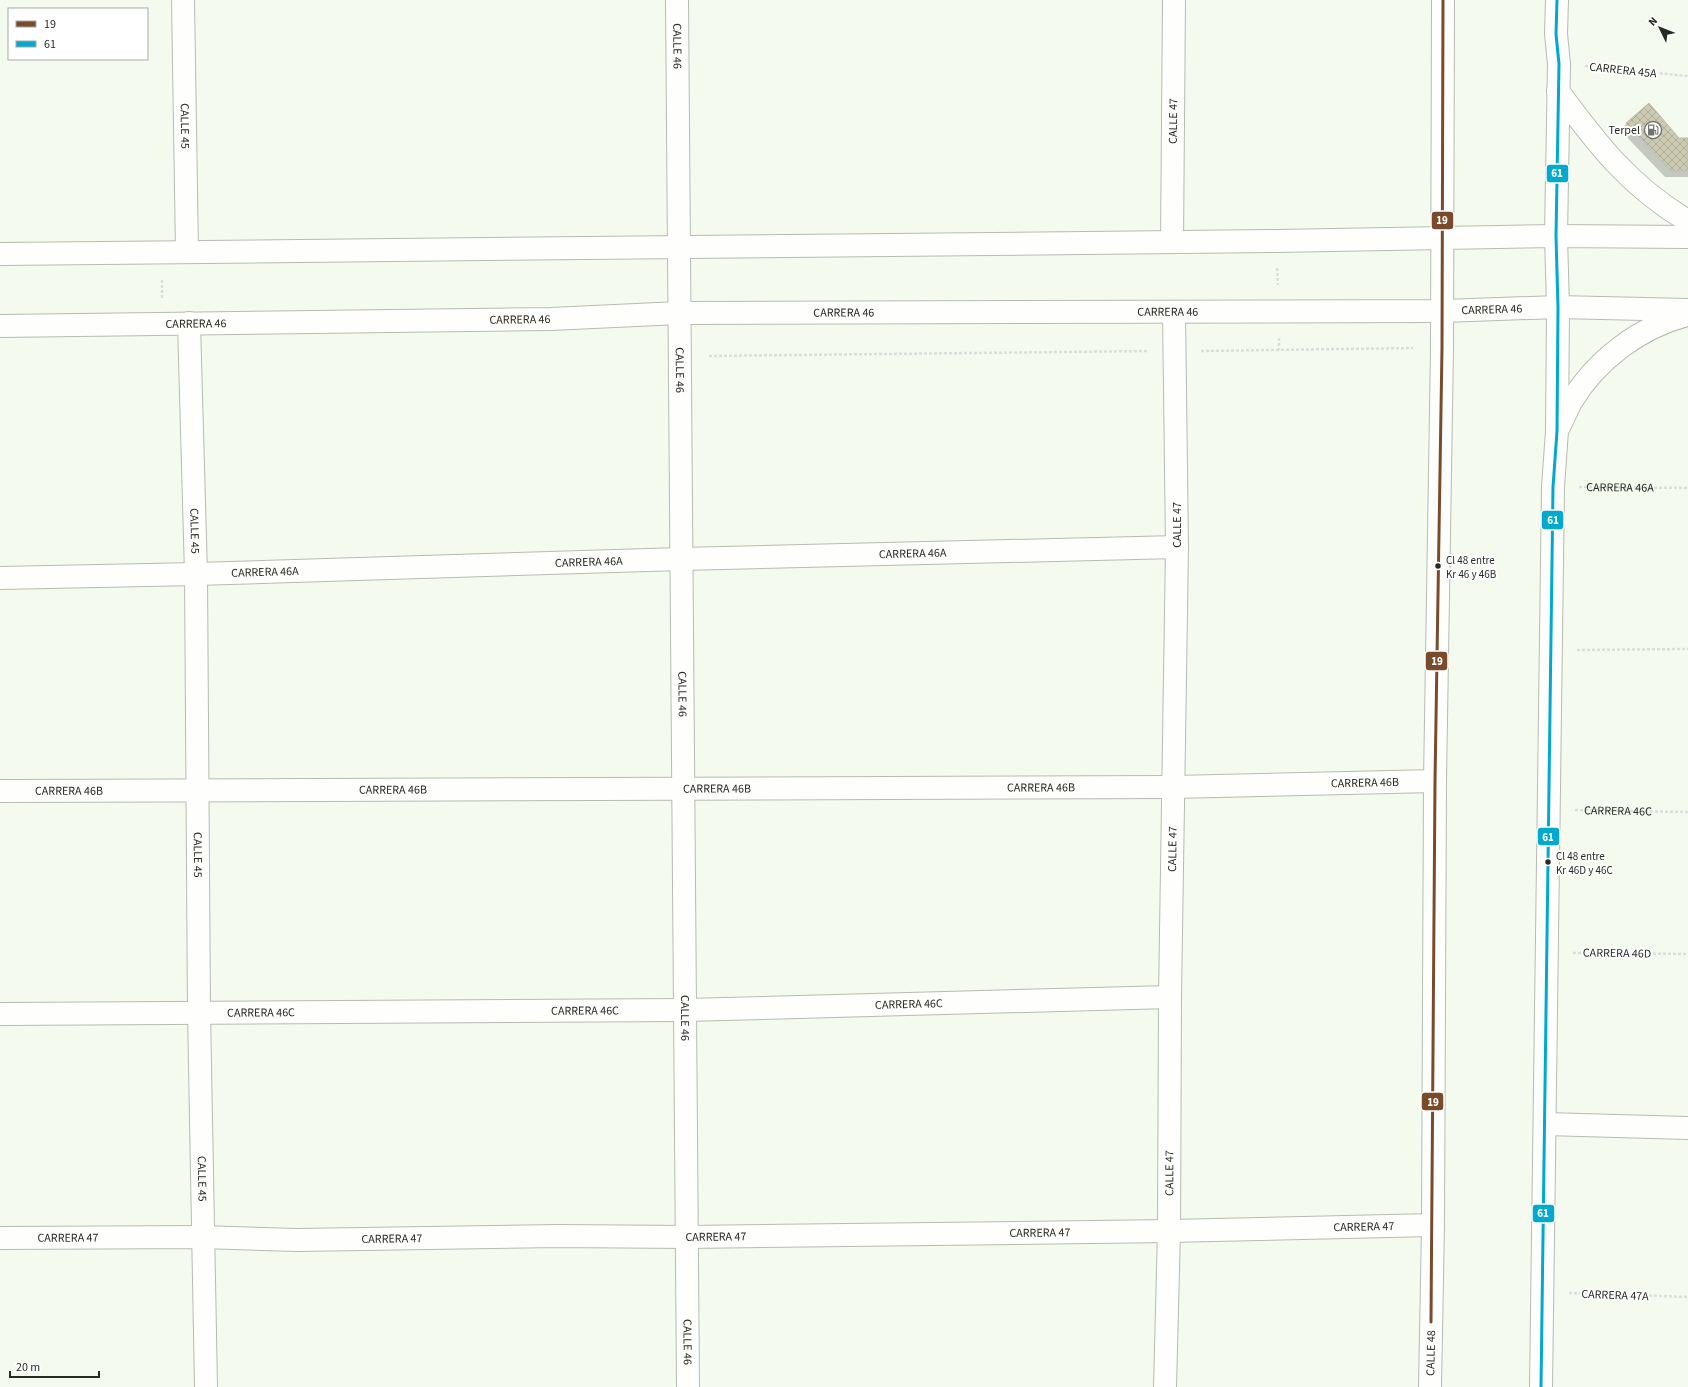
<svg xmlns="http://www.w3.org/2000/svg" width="1688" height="1387" viewBox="0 0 1688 1387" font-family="'Source Sans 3',sans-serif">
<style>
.shadow{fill:#0003}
.building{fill:url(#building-cross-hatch);stroke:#bdbfb6}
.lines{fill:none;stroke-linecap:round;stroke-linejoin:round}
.street-casing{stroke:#b7bbb2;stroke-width:24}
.secondary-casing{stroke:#b7bbb2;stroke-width:24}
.path{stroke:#dcdedb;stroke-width:2.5;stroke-dasharray:3 2;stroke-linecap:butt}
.street{stroke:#fefefd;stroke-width:22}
.secondary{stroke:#fefefd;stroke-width:22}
.bus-1-casing{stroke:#fff;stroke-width:6}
.bus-2-casing{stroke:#fff;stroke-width:6}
.bus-1{stroke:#7a4b2a;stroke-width:3}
.bus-2{stroke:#00a9ce;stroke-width:3}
.bus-dot{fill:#282b24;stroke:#fff;stroke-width:1.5}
.labels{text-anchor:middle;stroke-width:4;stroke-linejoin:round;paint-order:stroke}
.bus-label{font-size:11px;fill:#282b24;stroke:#fff;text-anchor:start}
.street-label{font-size:12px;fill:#282b24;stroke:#fff}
.poi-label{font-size:12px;fill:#282b24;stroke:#fff;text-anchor:end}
.line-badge{stroke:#fff;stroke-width:1.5}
.badge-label{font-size:11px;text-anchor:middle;font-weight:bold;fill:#fff}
</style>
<defs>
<pattern id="building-cross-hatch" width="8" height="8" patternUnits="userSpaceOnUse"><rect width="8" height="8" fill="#cccbb2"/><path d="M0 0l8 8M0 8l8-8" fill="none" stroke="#afae99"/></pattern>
</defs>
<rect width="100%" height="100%" fill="#f5faef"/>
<path class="shadow" d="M1648,104L1679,139H1688V177H1665L1620,130Z"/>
<path class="building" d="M1649,103L1679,138H1688V171H1671L1626,123Z"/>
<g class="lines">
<g class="street-casing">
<g id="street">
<path id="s3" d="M183,0L187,252"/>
<path id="s4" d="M677,0L688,1387"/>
<path id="s5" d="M1172,242L1174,0"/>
<path id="s6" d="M189,323L196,574L199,1012L206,1387"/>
<path id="s7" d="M0,578L196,574L681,559L1177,547"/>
<path id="s8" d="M0,791L1173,787L1435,781"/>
<path id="s9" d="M0,1014L685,1010L1170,997"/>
<path d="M1545,1124L1688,1128"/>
<path id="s10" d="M0,1238L202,1237L297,1240L557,1236L687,1237L1169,1231L1433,1225"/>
<path id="s11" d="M1165,1387L1169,1231L1170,997L1177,547L1174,312"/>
</g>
</g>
<g class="secondary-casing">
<g id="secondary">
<path d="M1558,91C1597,144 1630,187 1688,221"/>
<path d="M0,254L1277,241L1556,236L1688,237"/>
<path id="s12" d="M0,326L551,319L679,313L1443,311L1558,307L1688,310"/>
<path d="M1559,427C1563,419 1567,410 1571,402C1596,360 1640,327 1687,315"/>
<path id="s13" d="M1430,1387L1433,1225L1435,781L1442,348L1443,0"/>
<path d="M1541,1387L1553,487L1557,431L1558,307L1556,236L1559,64L1556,34L1557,0"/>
</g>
</g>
<g class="path">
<path d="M1585,66L1688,76"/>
<path d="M1277,268L1278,285"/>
<path d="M162,298V279"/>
<path d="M1279,338V350"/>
<path d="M1201,351L1413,348"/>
<path d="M709,356L1148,351"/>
<path id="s1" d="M1579,487L1688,488"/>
<path d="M1577,650L1688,649"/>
<path id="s2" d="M1575,810L1688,812"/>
<path d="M1573,953L1688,954"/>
<path d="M1569,1293L1688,1297"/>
</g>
<use href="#street" class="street"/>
<use href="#secondary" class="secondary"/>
<g class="bus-1-casing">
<path id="bus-1" d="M1431,1322L1435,781L1442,348L1443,0"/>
</g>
<g class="bus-2-casing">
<path id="bus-2" d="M1541,1387L1553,487L1557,431L1558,307L1556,236L1559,64L1556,34L1557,0"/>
</g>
<use href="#bus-1" class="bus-1"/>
<use href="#bus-2" class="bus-2"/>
</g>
<defs>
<g id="fuel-ring" transform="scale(0.9)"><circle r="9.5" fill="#fff" stroke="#70736b" stroke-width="1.5"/><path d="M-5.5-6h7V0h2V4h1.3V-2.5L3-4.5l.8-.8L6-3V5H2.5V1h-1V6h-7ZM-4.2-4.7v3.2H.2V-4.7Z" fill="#70736b"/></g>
</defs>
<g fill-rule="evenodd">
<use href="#fuel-ring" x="1653" y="130"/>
</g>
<g class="bus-dot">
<circle cx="1438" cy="566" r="3.5"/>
<circle cx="1548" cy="862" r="3.5"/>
</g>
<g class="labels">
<g class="bus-label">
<text x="1446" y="564">Cl 48 entre<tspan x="1446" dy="14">Kr 46 y 46B</tspan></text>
<text x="1556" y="860">Cl 48 entre<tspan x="1556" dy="14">Kr 46D y 46C</tspan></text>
</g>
<g class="street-label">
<text dy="4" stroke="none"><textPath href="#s4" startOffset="46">CALLE 46</textPath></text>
<text transform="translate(1623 70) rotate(6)" y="4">CARRERA 45A</text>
<text dy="4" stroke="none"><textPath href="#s5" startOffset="121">CALLE 47</textPath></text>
<text dy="4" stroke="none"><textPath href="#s3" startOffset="126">CALLE 45</textPath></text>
<text dy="4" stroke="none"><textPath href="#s12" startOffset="1492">CARRERA 46</textPath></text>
<text dy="4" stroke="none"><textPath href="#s12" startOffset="1168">CARRERA 46</textPath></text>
<text dy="4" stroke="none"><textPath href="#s12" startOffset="844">CARRERA 46</textPath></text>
<text dy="4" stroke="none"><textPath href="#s12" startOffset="520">CARRERA 46</textPath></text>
<text dy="4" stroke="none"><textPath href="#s12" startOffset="196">CARRERA 46</textPath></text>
<text dy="4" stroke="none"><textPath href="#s4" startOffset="370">CALLE 46</textPath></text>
<text dy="4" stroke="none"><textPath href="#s1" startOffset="41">CARRERA 46A</textPath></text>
<text transform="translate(1177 525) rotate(-90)" y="4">CALLE 47</text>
<text dy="4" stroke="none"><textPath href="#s6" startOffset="208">CALLE 45</textPath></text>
<text dy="4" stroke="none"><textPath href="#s7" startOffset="913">CARRERA 46A</textPath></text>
<text dy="4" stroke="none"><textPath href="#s7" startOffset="589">CARRERA 46A</textPath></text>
<text dy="4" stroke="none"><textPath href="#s7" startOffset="265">CARRERA 46A</textPath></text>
<text dy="4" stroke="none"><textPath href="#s4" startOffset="694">CALLE 46</textPath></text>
<text dy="4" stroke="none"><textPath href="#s8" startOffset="1365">CARRERA 46B</textPath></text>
<text dy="4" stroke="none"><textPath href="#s8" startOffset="1041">CARRERA 46B</textPath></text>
<text dy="4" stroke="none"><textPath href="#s8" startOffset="717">CARRERA 46B</textPath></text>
<text dy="4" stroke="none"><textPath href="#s8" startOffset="393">CARRERA 46B</textPath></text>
<text dy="4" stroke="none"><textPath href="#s8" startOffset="69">CARRERA 46B</textPath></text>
<text dy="4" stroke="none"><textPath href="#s2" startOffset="43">CARRERA 46C</textPath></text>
<text dy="4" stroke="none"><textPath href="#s11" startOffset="538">CALLE 47</textPath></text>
<text dy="4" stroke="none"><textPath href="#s6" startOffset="532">CALLE 45</textPath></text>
<text transform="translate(1617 953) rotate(1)" y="4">CARRERA 46D</text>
<text dy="4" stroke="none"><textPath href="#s9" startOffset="909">CARRERA 46C</textPath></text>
<text dy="4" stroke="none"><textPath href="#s9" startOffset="585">CARRERA 46C</textPath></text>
<text dy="4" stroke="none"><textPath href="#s9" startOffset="261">CARRERA 46C</textPath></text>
<text dy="4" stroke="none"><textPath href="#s4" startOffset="1018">CALLE 46</textPath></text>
<text dy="4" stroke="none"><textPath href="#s11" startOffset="214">CALLE 47</textPath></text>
<text dy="4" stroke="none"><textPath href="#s6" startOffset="856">CALLE 45</textPath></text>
<text dy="4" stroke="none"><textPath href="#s10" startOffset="1364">CARRERA 47</textPath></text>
<text dy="4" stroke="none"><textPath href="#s10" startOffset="1040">CARRERA 47</textPath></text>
<text dy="4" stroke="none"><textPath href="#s10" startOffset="716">CARRERA 47</textPath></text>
<text dy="4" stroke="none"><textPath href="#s10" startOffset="68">CARRERA 47</textPath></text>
<text dy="4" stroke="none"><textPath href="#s10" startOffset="392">CARRERA 47</textPath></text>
<text transform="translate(1615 1295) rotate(2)" y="4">CARRERA 47A</text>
<text dy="4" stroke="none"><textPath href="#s4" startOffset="1342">CALLE 46</textPath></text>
<text dy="4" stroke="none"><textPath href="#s13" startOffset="34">CALLE 48</textPath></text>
</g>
<g class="poi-label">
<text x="1640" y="134">Terpel</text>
</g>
</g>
<g class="line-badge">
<rect x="1546" y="164" width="23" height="19" rx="4" fill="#00a9ce"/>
<rect x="1431" y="211" width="23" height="19" rx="4" fill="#7a4b2a"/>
<rect x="1541" y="510" width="23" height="20" rx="4" fill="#00a9ce"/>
<rect x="1425" y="651" width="23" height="20" rx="4" fill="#7a4b2a"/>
<rect x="1537" y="827" width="23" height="19" rx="4" fill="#00a9ce"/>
<rect x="1421" y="1092" width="23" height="19" rx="4" fill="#7a4b2a"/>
<rect x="1532" y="1204" width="23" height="19" rx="4" fill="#00a9ce"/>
</g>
<g class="badge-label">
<text x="1557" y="177">61</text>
<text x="1442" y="224">19</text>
<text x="1553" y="524">61</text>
<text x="1437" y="665">19</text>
<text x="1548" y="841">61</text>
<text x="1433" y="1106">19</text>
<text x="1543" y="1217">61</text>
</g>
<rect x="8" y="8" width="140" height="52" fill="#ffffff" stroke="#a9aaa7"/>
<rect x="16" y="21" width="20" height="6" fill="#7a4b2a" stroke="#a9aaa7"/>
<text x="44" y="28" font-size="12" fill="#282b24">19</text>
<rect x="16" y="41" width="20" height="6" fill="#00a9ce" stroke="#a9aaa7"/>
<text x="44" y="48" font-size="12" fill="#282b24">61</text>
<g transform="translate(1660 28) rotate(313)" stroke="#ffffff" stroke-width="3" paint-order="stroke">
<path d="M0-3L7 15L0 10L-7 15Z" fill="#282b24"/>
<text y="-6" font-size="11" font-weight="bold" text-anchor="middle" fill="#282b24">N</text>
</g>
<path d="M10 1371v6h89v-6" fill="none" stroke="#282b24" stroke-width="2"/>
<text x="16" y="1371" font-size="12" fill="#282b24" stroke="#ffffff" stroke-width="3" paint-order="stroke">20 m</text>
</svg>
